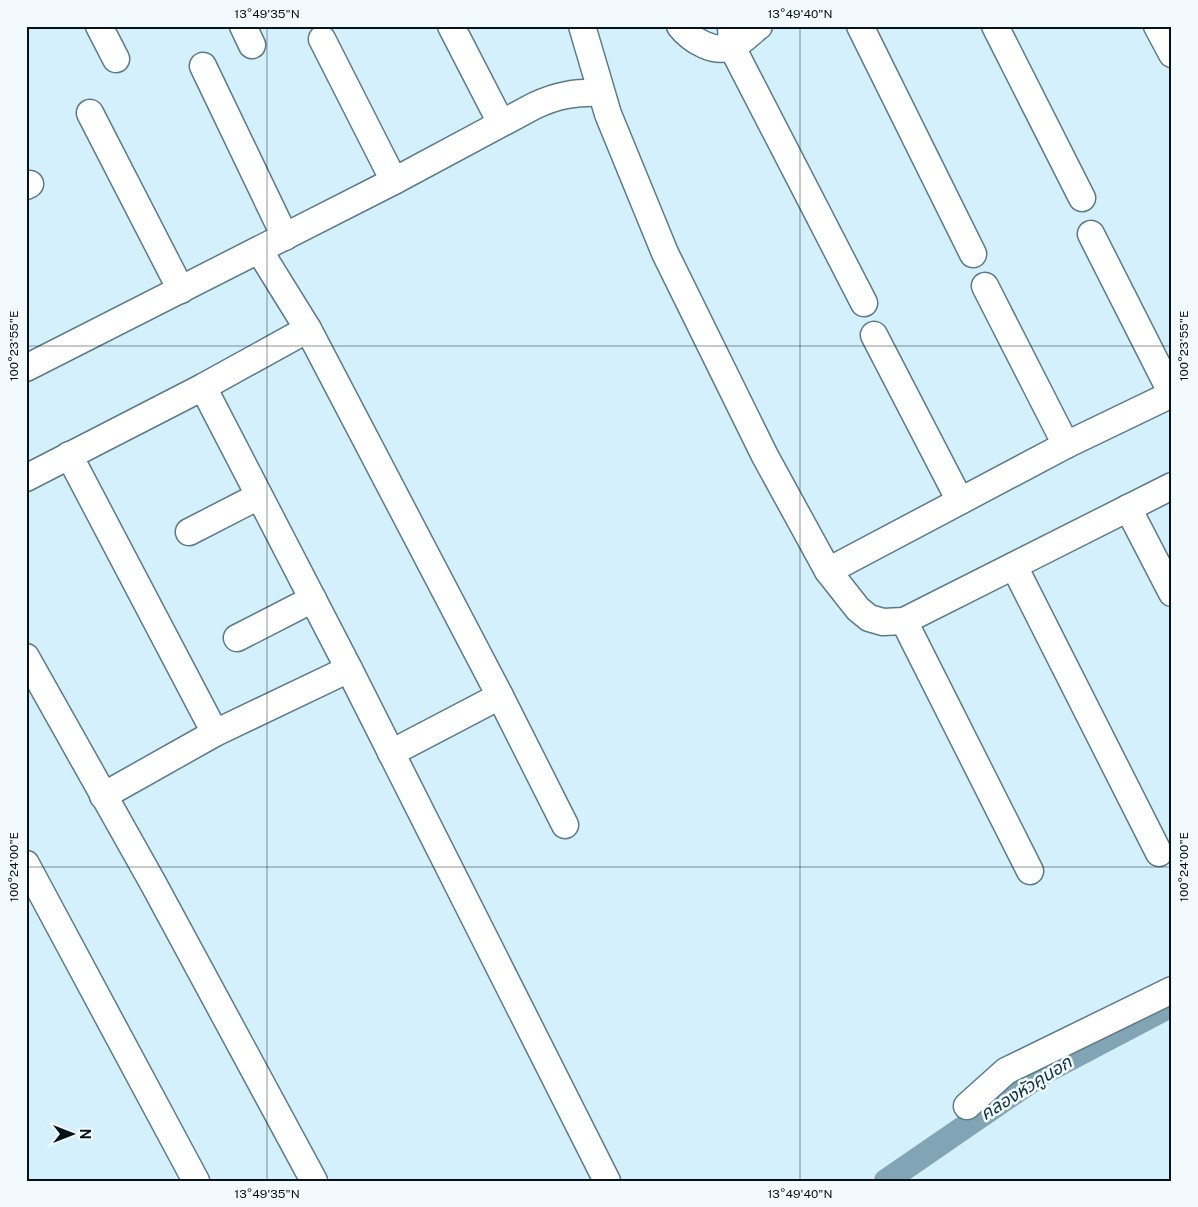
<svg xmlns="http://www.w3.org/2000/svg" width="1198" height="1207" viewBox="0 0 1198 1207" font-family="'Public Sans','Noto Sans Thai',sans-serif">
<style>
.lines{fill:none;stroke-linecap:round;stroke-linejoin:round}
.canal{stroke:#81a5b4;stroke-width:24}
.minor-casing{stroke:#5b7b88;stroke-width:29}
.minor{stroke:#fff;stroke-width:26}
.ticks{fill:none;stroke:#071319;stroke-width:1;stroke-opacity:0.45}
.labels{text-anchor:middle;stroke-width:5;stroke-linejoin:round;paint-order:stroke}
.water-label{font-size:18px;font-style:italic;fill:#0f313d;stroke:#f3fafd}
.neatline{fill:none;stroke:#071319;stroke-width:2}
.ticks-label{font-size:12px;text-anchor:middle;fill:#071319}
</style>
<rect width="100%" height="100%" fill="#d4f0fd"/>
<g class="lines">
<path class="canal" d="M886,1181L1043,1073L1172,1005"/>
<g class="minor-casing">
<g id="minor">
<path d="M99,26L116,59"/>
<path d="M243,26L252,45"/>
<path d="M451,26L501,123"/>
<path d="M582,26L608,114L665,253L765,456L828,571L858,609L869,618L883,622L904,621L1172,486"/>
<path d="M680,26C691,40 715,55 733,46C742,42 751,32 759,26"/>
<path d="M731,26L732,47L864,303"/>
<path d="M860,26L973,254"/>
<path d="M995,26L1082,198"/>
<path d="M1157,26L1172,54"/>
<path d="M322,39L394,181"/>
<path d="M203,66L285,237"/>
<path d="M90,113L181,290"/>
<path d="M26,186L30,184"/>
<path d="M1091,234L1172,394"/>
<path d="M259,250L308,329L500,696L391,753"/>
<path d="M985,286L1066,445"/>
<path d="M874,335L960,501"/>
<path d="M26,368L394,181L534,106C557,95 576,92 601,93"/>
<path d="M203,387L349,669L607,1181"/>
<path d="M69,455L215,733"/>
<path d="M26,478L203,387L308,329"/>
<path d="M1128,508L1172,593"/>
<path d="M189,532L259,496"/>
<path d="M1014,566L1159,853"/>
<path d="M828,571L1066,445L1172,394"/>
<path d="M904,621L1030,871"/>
<path d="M237,638L313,599"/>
<path d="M26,657L153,883L314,1181"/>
<path d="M500,696L565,825"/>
<path d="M103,796L215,733L349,669"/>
<path d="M26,864L196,1181"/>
<path d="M967,1106L1006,1071L1172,990"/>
</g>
</g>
<use href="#minor" class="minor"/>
</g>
<path class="ticks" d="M267,26V1181M800,26V1181M26,346H1172M26,867H1172"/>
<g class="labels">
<g class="water-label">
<text transform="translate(1026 1088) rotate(-32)" y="6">คลองหัวคูนอก</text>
</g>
</g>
<rect width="1198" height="1207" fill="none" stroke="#f3fafd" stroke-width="55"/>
<g transform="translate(72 1134) rotate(90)" stroke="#f3fafd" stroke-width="4" paint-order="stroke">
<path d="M0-4L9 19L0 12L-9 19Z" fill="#071319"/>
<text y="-8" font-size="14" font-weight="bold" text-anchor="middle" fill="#071319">N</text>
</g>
<rect x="28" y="28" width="1142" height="1152" class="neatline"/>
<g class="ticks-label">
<text x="267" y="18">13°49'35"N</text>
<text x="800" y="18">13°49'40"N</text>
<text transform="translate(1184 346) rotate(-90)" y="4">100°23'55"E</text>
<text transform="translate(14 346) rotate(-90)" y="4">100°23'55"E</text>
<text transform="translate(14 867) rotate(-90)" y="4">100°24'00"E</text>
<text transform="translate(1184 867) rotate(-90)" y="4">100°24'00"E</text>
<text x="267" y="1198">13°49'35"N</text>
<text x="800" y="1198">13°49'40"N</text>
</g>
</svg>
